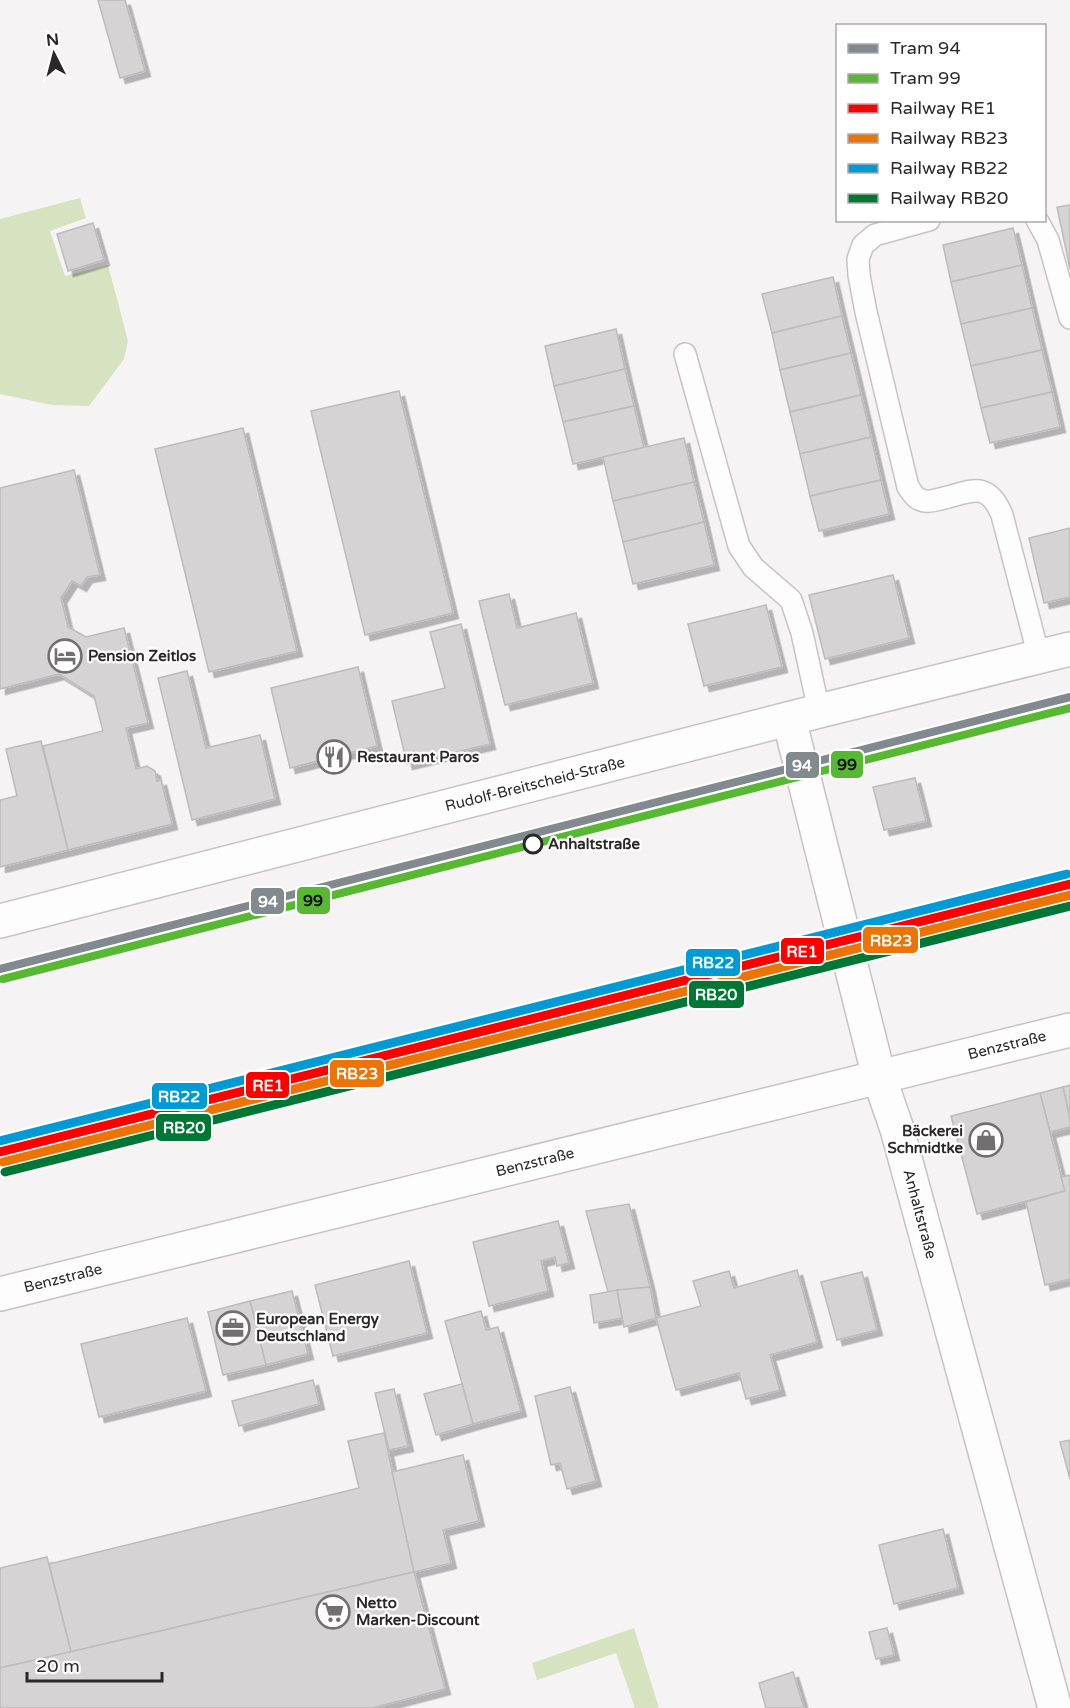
<svg xmlns="http://www.w3.org/2000/svg" width="1070" height="1708" viewBox="0 0 1070 1708" font-family="'Varela Round',sans-serif">
<style>
.green{fill:#d6e2c0}
.building{fill:#d6d3d5;stroke:#bdbbbc;stroke-width:1.5;filter:url(#shadow)}
.lines{fill:none;stroke-linecap:round;stroke-linejoin:round}
.service-casing{stroke:#c6c3c5;stroke-width:24}
.minor-casing{stroke:#c6c3c5;stroke-width:36}
.tertiary-casing{stroke:#c6c3c5;stroke-width:36}
.service{stroke:#fefdfe;stroke-width:21}
.minor{stroke:#fefdfe;stroke-width:33}
.tertiary{stroke:#fefdfe;stroke-width:33}
.rail-1-casing{stroke:#fff;stroke-width:14}
.rail-2-casing{stroke:#fff;stroke-width:14}
.rail-3-casing{stroke:#fff;stroke-width:14}
.rail-4-casing{stroke:#fff;stroke-width:14}
.rail-1{stroke:#f00;stroke-width:9}
.rail-2{stroke:#eb7405;stroke-width:9}
.rail-3{stroke:#009bd5;stroke-width:9}
.rail-4{stroke:#007734;stroke-width:9}
.tram-1-casing{stroke:#fff;stroke-width:12}
.tram-2-casing{stroke:#fff;stroke-width:12}
.tram-1{stroke:#838a8f;stroke-width:8}
.tram-2{stroke:#57b932;stroke-width:8}
.stop-dot{fill:#fff;stroke:#2a2829;stroke-width:3}
.labels{text-anchor:middle;stroke-width:4.5;stroke-linejoin:round;paint-order:stroke}
.poi-label{font-size:15px;font-weight:bold;fill:#2a2829;stroke:#fff;text-anchor:start}
.street-label{font-size:15px;fill:#2a2829;stroke:#fff}
.stop-label{font-size:15px;font-weight:bold;fill:#2a2829;stroke:#fff;text-anchor:start}
.line-badge{stroke:#fff;stroke-width:2}
.badge-label{font-size:16px;text-anchor:middle;font-weight:bold;fill:#fff}
.pale-badge-label{font-size:16px;text-anchor:middle;font-weight:bold;fill:#111}
</style>
<defs>
<filter id="shadow"><feDropShadow dx="5.5" dy="5.5" stdDeviation="0" flood-color="#0004"/></filter>
</defs>
<rect width="100%" height="100%" fill="#f6f3f5"/>
<g class="green">
<path d="M80,198L86,218L50,231L65,276L108,265L128,341L124,359L89,406L52,405L0,394V219Z"/>
<path d="M634,1628L659,1708H635L616,1653L537,1680L532,1663Z"/>
</g>
<g class="building">
<path d="M98,0H125L145,71L120,78Z"/>
<path d="M1070,205V269L1057,207Z"/>
<path d="M93,223L104,260L68,271L57,234Z"/>
<path d="M1013,228L1022,265L951,282L943,245Z"/>
<path d="M1022,265L1032,308L961,324L951,282Z"/>
<path d="M833,277L842,316L772,333L762,294Z"/>
<path d="M1032,308L1042,350L971,366L961,324Z"/>
<path d="M842,316L851,353L780,370L772,333Z"/>
<path d="M616,329L625,369L554,386L545,346Z"/>
<path d="M1042,350L1052,392L981,408L971,366Z"/>
<path d="M851,353L861,395L790,412L780,370Z"/>
<path d="M625,369L634,406L563,422L554,386Z"/>
<path d="M399,391L453,613L365,635L311,411Z"/>
<path d="M1052,392L1060,427L990,443L981,408Z"/>
<path d="M861,395L871,437L800,454L790,412Z"/>
<path d="M634,406L644,448L573,464L563,422Z"/>
<path d="M243,428L297,651L209,672L155,449Z"/>
<path d="M871,437L881,480L810,496L800,454Z"/>
<path d="M684,438L694,482L613,501L603,457Z"/>
<path d="M74,470L100,575L87,577L81,586L72,581L61,598L68,627L86,637L124,628L148,723L126,728L136,769L147,766L155,771L157,781L161,780L172,824L68,850L43,746L103,731L94,696L59,674L0,689V488Z"/>
<path d="M881,480L889,514L819,531L810,496Z"/>
<path d="M694,482L704,522L623,542L613,501Z"/>
<path d="M704,522L714,565L633,584L623,542Z"/>
<path d="M1070,528V597L1044,603L1029,538Z"/>
<path d="M893,575L909,638L825,659L809,595Z"/>
<path d="M509,594L517,628L576,613L593,683L505,705L479,601Z"/>
<path d="M766,605L782,667L704,686L688,624Z"/>
<path d="M461,624L490,744L407,764L392,701L445,688L430,632Z"/>
<path d="M358,667L377,746L290,768L271,688Z"/>
<path d="M187,671L206,748L260,735L275,799L192,820L158,678Z"/>
<path d="M41,741L68,850L0,867V800L17,796L6,749Z"/>
<path d="M915,778L926,821L884,830L873,787Z"/>
<path d="M1070,1085V1119L1063,1087Z"/>
<path d="M1063,1087L1070,1119V1127L1050,1132L1040,1093Z"/>
<path d="M1040,1093L1065,1191L977,1214L951,1116Z"/>
<path d="M1070,1175V1279L1045,1285L1026,1202L1065,1191L1061,1177Z"/>
<path d="M629,1204L650,1287L608,1292L586,1211Z"/>
<path d="M558,1221L569,1263L557,1266L555,1257L541,1261L548,1291L489,1306L473,1242Z"/>
<path d="M409,1261L427,1333L333,1356L315,1285Z"/>
<path d="M797,1270L817,1342L770,1355L780,1390L746,1399L739,1373L676,1390L656,1318L701,1306L693,1281L729,1271L734,1288Z"/>
<path d="M862,1272L877,1330L837,1340L821,1282Z"/>
<path d="M650,1287L656,1318L624,1327L617,1290Z"/>
<path d="M617,1290L622,1318L594,1323L590,1295Z"/>
<path d="M292,1291L308,1354L266,1365L250,1301Z"/>
<path d="M250,1301L266,1365L223,1375L208,1312Z"/>
<path d="M481,1311L486,1330L498,1327L521,1411L473,1424L445,1321Z"/>
<path d="M187,1318L206,1391L99,1417L81,1344Z"/>
<path d="M313,1380L319,1404L239,1426L232,1401Z"/>
<path d="M462,1384L473,1424L436,1435L424,1394Z"/>
<path d="M570,1387L596,1481L567,1489L560,1463L551,1465L535,1396Z"/>
<path d="M394,1389L408,1446L389,1450L375,1393Z"/>
<path d="M384,1433L414,1572L71,1652L49,1564L359,1488L348,1441Z"/>
<path d="M1070,1440V1479L1060,1442Z"/>
<path d="M463,1455L479,1521L443,1530L451,1563L414,1572L392,1472Z"/>
<path d="M943,1529L958,1588L894,1604L879,1545Z"/>
<path d="M47,1557L71,1652L0,1668V1568Z"/>
<path d="M414,1572L445,1689L372,1708H0V1668Z"/>
<path d="M887,1628L894,1655L876,1659L869,1632Z"/>
<path d="M793,1672L804,1708H766L759,1683Z"/>
</g>
<g class="lines">
<g class="service-casing">
<g id="service">
<path d="M929,220L875,235L863,245L858,259L859,275L866,312L908,487C911,491 914,496 917,498C925,503 932,501 940,499C971,492 987,479 1002,515L1039,657"/>
<path d="M1037,220L1048,240L1070,318"/>
<path d="M685,354L739,546L753,567L791,600L802,633L819,711"/>
</g>
</g>
<g class="minor-casing">
<g id="minor">
<path d="M789,719L879,1077L897,1129L1055,1708"/>
<path d="M0,1294L1070,1030"/>
</g>
</g>
<g class="tertiary-casing">
<path id="tertiary" d="M0,921L819,711L1070,649"/>
</g>
<use href="#service" class="service"/>
<use href="#minor" class="minor"/>
<use href="#tertiary" class="tertiary"/>
<g class="rail-1-casing">
<path id="rail-1" d="M0,1152L1070,884"/>
</g>
<g class="rail-2-casing">
<path id="rail-2" d="M3,1162L1070,895"/>
</g>
<g class="rail-3-casing">
<path id="rail-3" d="M0,1141L1067,874"/>
</g>
<g class="rail-4-casing">
<path id="rail-4" d="M5,1172L1070,906"/>
</g>
<use href="#rail-1" class="rail-1"/>
<use href="#rail-2" class="rail-2"/>
<use href="#rail-3" class="rail-3"/>
<use href="#rail-4" class="rail-4"/>
<g class="tram-1-casing">
<path id="tram-1" d="M0,969L1070,697"/>
</g>
<g class="tram-2-casing">
<path id="tram-2" d="M3,979L1070,708"/>
</g>
<use href="#tram-1" class="tram-1"/>
<use href="#tram-2" class="tram-2"/>
</g>
<defs>
<g id="hotel-ring" transform="scale(1.725)"><circle r="9.5" fill="#fff" stroke="#716f70" stroke-width="1.5"/><path d="M-6-4.5h1.5V1H6V5H4.5V3h-9V5H-6ZM-4 0a1.8 1.8 0 1 1 3.6 0ZM.5 0V-2.5h3Q6-2.5 6 0Z" fill="#716f70"/></g>
<g id="restaurant-ring" transform="scale(1.725)"><circle r="9.5" fill="#fff" stroke="#716f70" stroke-width="1.5"/><path d="M-5-6h1v4h1v-4h1v4h1v-4h1v5L-1.5 .5V6h-2V.5L-5-1ZM5-6V6H3V1.5H1.5Q1.5-4 5-6Z" fill="#716f70"/></g>
<g id="shop-ring" transform="scale(1.725)"><circle r="9.5" fill="#fff" stroke="#716f70" stroke-width="1.5"/><path d="M-5-2.5h2.3a2.7 3.5 0 0 1 5.4 0H5L5.5 6h-11ZM-1.5-2.5h3a1.5 2.3 0 0 0-3 0Z" fill="#716f70"/></g>
<g id="office-ring" transform="scale(1.725)"><circle r="9.5" fill="#fff" stroke="#716f70" stroke-width="1.5"/><path d="M-6-3h4V-5.5h4V-3h4V5H-6ZM-1-4.5V-3h2v-1.5ZM-6 0V1H6V0Z" fill="#716f70"/></g>
<g id="supermarket-ring" transform="scale(1.725)"><circle r="9.5" fill="#fff" stroke="#716f70" stroke-width="1.5"/><path d="M-6-5.5h2.5l.6 2H6L4.5 2H-2.5L-4.4-4H-6ZM-1.5 3.2a1.3 1.3 0 1 0 .1 0ZM3 3.2a1.3 1.3 0 1 0 .1 0Z" fill="#716f70"/></g>
</defs>
<g fill-rule="evenodd">
<use href="#hotel-ring" x="65" y="656"/>
<use href="#restaurant-ring" x="334" y="757"/>
<use href="#shop-ring" x="986" y="1140"/>
<use href="#office-ring" x="233" y="1328"/>
<use href="#supermarket-ring" x="333" y="1612"/>
</g>
<circle class="stop-dot" cx="533" cy="844" r="9"/>
<g class="labels">
<g class="poi-label">
<text x="88" y="661">Pension Zeitlos</text>
<text x="357" y="762">Restaurant Paros</text>
<text x="963" y="1136" text-anchor="end">Bäckerei<tspan x="963" dy="17">Schmidtke</tspan></text>
<text x="256" y="1324">European Energy<tspan x="256" dy="17">Deutschland</tspan></text>
<text x="356" y="1608">Netto<tspan x="356" dy="17">Marken-Discount</tspan></text>
</g>
<g class="street-label">
<text transform="translate(535 784) rotate(-14)" y="5">Rudolf-Breitscheid-Straße</text>
<text transform="translate(1007 1045) rotate(-14)" y="5">Benzstraße</text>
<text transform="translate(535 1162) rotate(-14)" y="5">Benzstraße</text>
<text transform="translate(920 1214) rotate(75)" y="5">Anhaltstraße</text>
<text transform="translate(63 1278) rotate(-14)" y="5">Benzstraße</text>
</g>
<g class="stop-label">
<text x="548" y="849">Anhaltstraße</text>
</g>
</g>
<g class="line-badge">
<rect x="830" y="750" width="34" height="29" rx="6" fill="#57b932"/>
<rect x="785" y="751" width="35" height="28" rx="6" fill="#838a8f"/>
<rect x="296" y="886" width="35" height="29" rx="6" fill="#57b932"/>
<rect x="250" y="887" width="35" height="28" rx="6" fill="#838a8f"/>
<rect x="862" y="926" width="57" height="28" rx="6" fill="#eb7405"/>
<rect x="780" y="937" width="45" height="28" rx="6" fill="#f00"/>
<rect x="685" y="948" width="56" height="29" rx="6" fill="#009bd5"/>
<rect x="688" y="980" width="57" height="29" rx="6" fill="#007734"/>
<rect x="329" y="1059" width="56" height="29" rx="6" fill="#eb7405"/>
<rect x="245" y="1071" width="45" height="28" rx="6" fill="#f00"/>
<rect x="151" y="1082" width="57" height="28" rx="6" fill="#009bd5"/>
<rect x="155" y="1113" width="57" height="29" rx="6" fill="#007734"/>
</g>
<g class="badge-label">
<text x="802" y="771">94</text>
<text x="268" y="907">94</text>
<text x="891" y="946">RB23</text>
<text x="802" y="957">RE1</text>
<text x="713" y="968">RB22</text>
<text x="716" y="1000">RB20</text>
<text x="357" y="1079">RB23</text>
<text x="268" y="1091">RE1</text>
<text x="179" y="1102">RB22</text>
<text x="184" y="1133">RB20</text>
</g>
<g class="pale-badge-label">
<text x="847" y="770">99</text>
<text x="313" y="906">99</text>
</g>
<rect x="836" y="24" width="210" height="198" fill="#ffffff" stroke="#aaa9a9" stroke-width="1.5"/>
<rect x="848" y="44" width="30" height="9" fill="#838a8f" stroke="#aaa9a9" stroke-width="1.5"/>
<text x="890" y="54" font-size="18" fill="#2a2829">Tram 94</text>
<rect x="848" y="74" width="30" height="9" fill="#57b932" stroke="#aaa9a9" stroke-width="1.5"/>
<text x="890" y="84" font-size="18" fill="#2a2829">Tram 99</text>
<rect x="848" y="104" width="30" height="9" fill="#ff0000" stroke="#aaa9a9" stroke-width="1.5"/>
<text x="890" y="114" font-size="18" fill="#2a2829">Railway RE1</text>
<rect x="848" y="134" width="30" height="9" fill="#eb7405" stroke="#aaa9a9" stroke-width="1.5"/>
<text x="890" y="144" font-size="18" fill="#2a2829">Railway RB23</text>
<rect x="848" y="164" width="30" height="9" fill="#009bd5" stroke="#aaa9a9" stroke-width="1.5"/>
<text x="890" y="174" font-size="18" fill="#2a2829">Railway RB22</text>
<rect x="848" y="194" width="30" height="9" fill="#007734" stroke="#aaa9a9" stroke-width="1.5"/>
<text x="890" y="204" font-size="18" fill="#2a2829">Railway RB20</text>
<g transform="translate(54 54) rotate(354)" stroke="#ffffff" stroke-width="4.5" paint-order="stroke">
<path d="M0-4.5L10 22L0 15L-10 22Z" fill="#2a2829"/>
<text y="-9" font-size="16" font-weight="bold" text-anchor="middle" fill="#2a2829">N</text>
</g>
<path d="M27 1672v9h135v-9" fill="none" stroke="#2a2829" stroke-width="3"/>
<text x="36" y="1672" font-size="18" fill="#2a2829" stroke="#ffffff" stroke-width="4.5" paint-order="stroke">20 m</text>
</svg>
